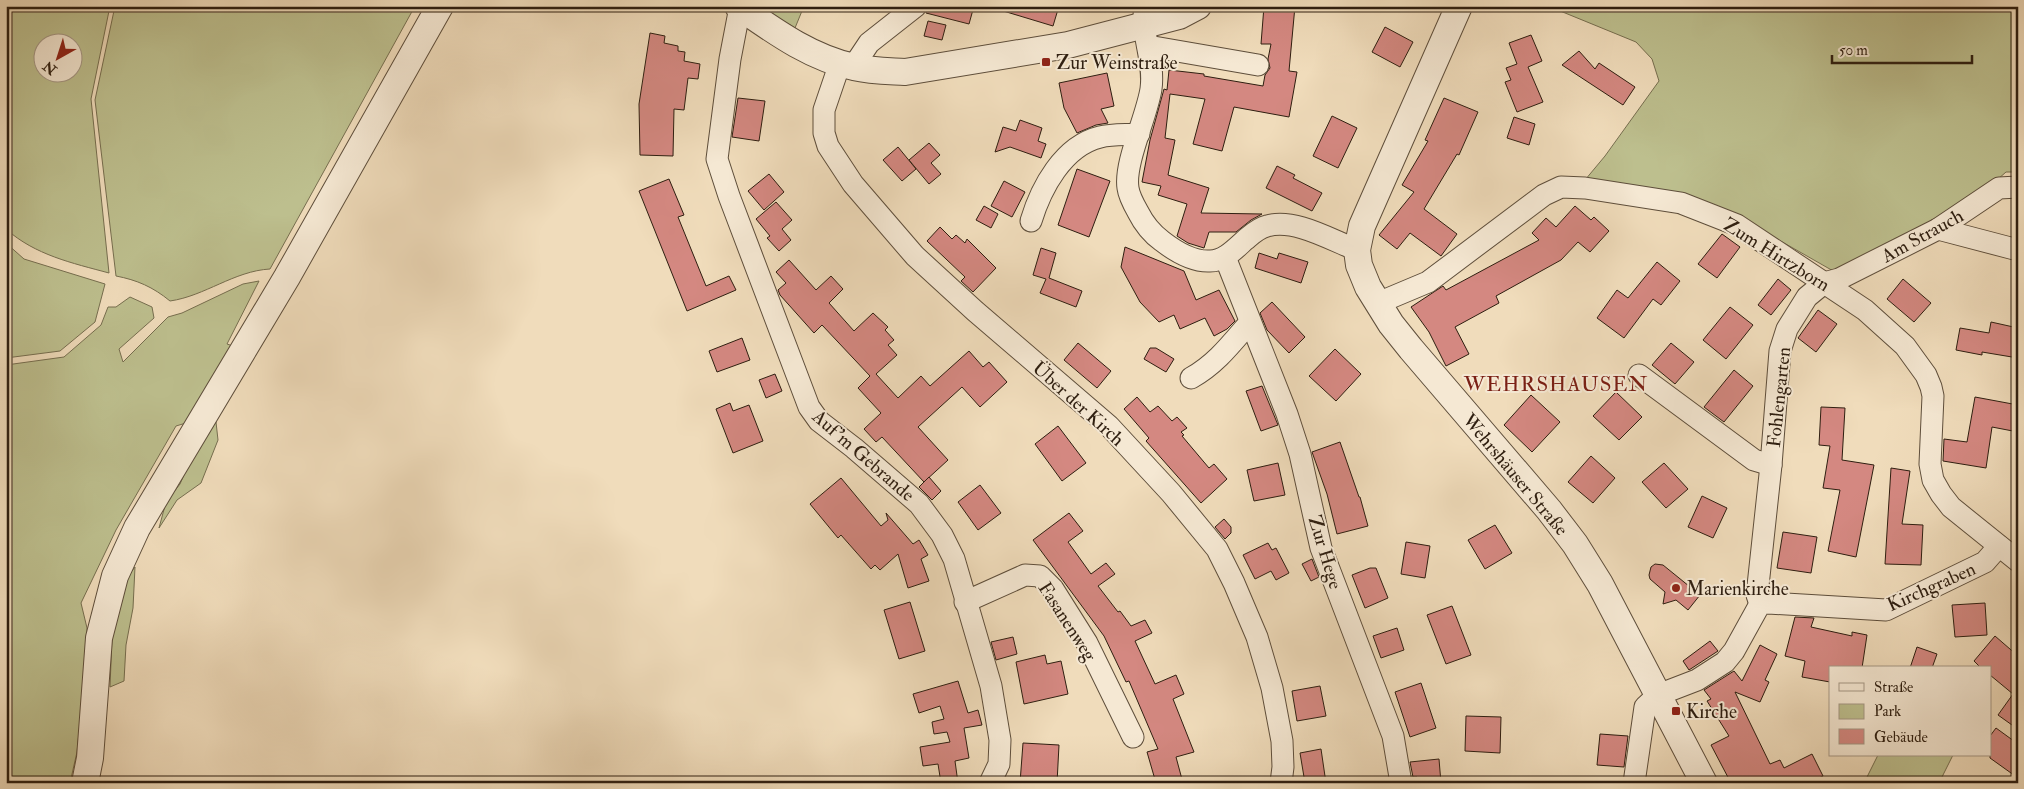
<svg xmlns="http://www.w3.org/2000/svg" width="2024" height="789" viewBox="0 0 2024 789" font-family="'IM FELL Double Pica',serif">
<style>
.green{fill:#bdbf8e;stroke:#766e4f;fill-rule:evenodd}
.building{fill:#d48881;stroke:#2e1e10}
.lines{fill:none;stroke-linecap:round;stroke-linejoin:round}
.minor-casing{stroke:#5e4e3b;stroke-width:23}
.tertiary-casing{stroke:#5e4e3b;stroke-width:28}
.minor{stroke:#f5e8d3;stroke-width:21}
.tertiary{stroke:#f5e8d3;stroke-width:26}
.poi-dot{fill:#8f2418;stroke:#f5e8d3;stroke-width:2}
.labels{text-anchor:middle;stroke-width:4;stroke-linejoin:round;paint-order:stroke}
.poi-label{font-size:19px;fill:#2e1e10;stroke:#f5e8d3;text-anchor:start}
.street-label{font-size:19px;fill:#2e1e10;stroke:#f5e8d3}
.quarter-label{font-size:21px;letter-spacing:1px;fill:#7a1f14;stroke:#f5e8d3}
</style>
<rect width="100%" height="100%" fill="#f0dcbb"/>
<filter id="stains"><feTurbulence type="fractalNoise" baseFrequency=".004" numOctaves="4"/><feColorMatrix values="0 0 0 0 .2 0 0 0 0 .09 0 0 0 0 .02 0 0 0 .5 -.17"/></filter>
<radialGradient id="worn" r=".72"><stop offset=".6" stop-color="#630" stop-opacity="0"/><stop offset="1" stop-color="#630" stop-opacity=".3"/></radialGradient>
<g class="green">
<path d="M6,6H110L91,99L109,273C72,263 35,255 6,229ZM42,42H72V72H42Z"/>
<path d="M115,6H415L270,269C234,271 205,296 170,301C153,287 137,280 116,276L95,100Z"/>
<path d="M759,6H804L795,28Z"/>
<path d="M1548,6H2018V172H2006L1947,224L1835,272L1749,223L1585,180L1605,156L1659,81L1652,59L1636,42Z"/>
<path d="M6,243L24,259L105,284L95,322L60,351L6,358Z"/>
<path d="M259,281L227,344L233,346L186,423L176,426L116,530L81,603L87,628L86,664L77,752L70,783H6V365L64,357L101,325L108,307H116L130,297L152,307L154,318L119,349L123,362L168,317L182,313L243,284Z"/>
<path d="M216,422L218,440L201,483L177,500L159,528L166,502L180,484L195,449Z"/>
<path d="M135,567L133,608L126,645L124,681L110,687L112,637L122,584Z"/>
<path d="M1878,755H1953L1939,783H1864Z"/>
</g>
<g class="building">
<path d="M928,6H974L969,24L926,13Z"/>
<path d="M1001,6H1059L1053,26L1000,10Z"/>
<path d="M1264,6H1295L1289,71L1297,72L1289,117L1234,107L1222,151L1193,144L1205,99L1170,94L1165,138L1175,140L1168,175L1209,188L1201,213L1262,214L1251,220L1236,232H1209L1204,248L1188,243L1177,236L1187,204L1158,195L1161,186L1142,182L1150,140L1164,89L1167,90L1169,70L1204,74V76L1263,86L1265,75L1270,68L1268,59L1271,44H1261Z"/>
<path d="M928,21L946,25L942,40L924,36Z"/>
<path d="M1385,27L1413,42L1400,67L1372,52Z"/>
<path d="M650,33L665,36L664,43L678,46V51L685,52L684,61L700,64L698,79L688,78L684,110L674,109L673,156L640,155L639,104Z"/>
<path d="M1531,35L1542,61L1528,67L1543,102L1517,112L1505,82L1511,80L1506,68L1517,64L1509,43Z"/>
<path d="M1579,51L1595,69L1599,63L1635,87L1623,105L1562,65Z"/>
<path d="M1107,73L1114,106L1101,109L1108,123L1096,125L1077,133L1064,108L1059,83Z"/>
<path d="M738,98L765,101L759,141L732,137Z"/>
<path d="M1444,98L1478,112L1459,155L1457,154L1424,209L1457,234L1441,256L1410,233L1397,249L1379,235L1414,192L1402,185L1428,141L1425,140Z"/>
<path d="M1332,116L1357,128L1338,168L1313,156Z"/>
<path d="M1514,117L1535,124L1529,145L1507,138Z"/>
<path d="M1020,120L1042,128L1038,141L1046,144L1041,158L1010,147L995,152L1003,127L1016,131Z"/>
<path d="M929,143L940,155L931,163L941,174L929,184L909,160Z"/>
<path d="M898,147L916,169L902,181L883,160Z"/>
<path d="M1277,166L1295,175L1293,178L1322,193L1312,211L1266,188Z"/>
<path d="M1077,169L1110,181L1089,237L1058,225Z"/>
<path d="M769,174L784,192L764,210L748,191Z"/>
<path d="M669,179L684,215L678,217L706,286L729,276L736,290L687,311L639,191Z"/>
<path d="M1004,181L1025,192L1012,217L991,206Z"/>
<path d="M776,202L792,220L782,229L791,240L779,251L767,238L770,236L756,219Z"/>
<path d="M984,206L998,214L991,228L976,220Z"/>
<path d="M1575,206L1591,220L1594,217L1609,231L1590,252L1578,242L1561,260L1496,296L1499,303L1455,327L1469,354L1446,366L1429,332L1411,307L1443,286L1446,290L1539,240L1532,233L1546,218L1556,227Z"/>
<path d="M940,227L952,239L956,235L965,243L967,239L996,268L973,292L961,281L965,277L927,241Z"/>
<path d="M1722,234L1740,247L1717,278L1698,264Z"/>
<path d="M1125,247L1184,271L1196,300L1219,290L1235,321L1227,329L1214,336L1205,318L1180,329L1174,315L1159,322L1140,302L1121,267Z"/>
<path d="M1041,248L1056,253L1049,278L1082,291L1076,307L1040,293L1046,279L1033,275Z"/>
<path d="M1259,253L1277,259L1279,253L1308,262L1301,283L1255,268Z"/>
<path d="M789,260L816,290L831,276L843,289L829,303L854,331L873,313L888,327L885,330L894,340L888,345L897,355L876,374L898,398L921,376L930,386L969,351L983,367L989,362L1007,382L980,407L962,387L918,427L948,460L924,482L882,437L876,442L864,429L881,413L858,388L870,376L822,325L814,333L780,295L778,290L786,283L776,272Z"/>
<path d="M1657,262L1680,281L1661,305L1653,299L1624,338L1597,318L1617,290L1628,298Z"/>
<path d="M1778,279L1791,290L1771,315L1758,305Z"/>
<path d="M1903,279L1931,303L1914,322L1887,299Z"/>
<path d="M1272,302L1305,337L1289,353L1267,330L1260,313Z"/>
<path d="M1730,307L1753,325L1726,359L1703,340Z"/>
<path d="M1818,310L1837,324L1816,352L1798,338Z"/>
<path d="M1991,322L2018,328V358L1982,352V355L1956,350L1960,328L1989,333Z"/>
<path d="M742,338L750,360L717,372L709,351Z"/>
<path d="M1078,343L1111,371L1097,388L1064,360Z"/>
<path d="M1671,343L1694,362L1675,384L1652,365Z"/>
<path d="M1150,348H1156L1174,359L1166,372L1144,359Z"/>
<path d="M1335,349L1361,374L1336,401L1309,376Z"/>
<path d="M1734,370L1753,386L1724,422L1704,407Z"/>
<path d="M775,374L782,391L766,398L759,380Z"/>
<path d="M1262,386L1278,425L1261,431L1246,391Z"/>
<path d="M1616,392L1642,417L1619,440L1593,416Z"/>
<path d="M1531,395L1560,422L1532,452L1504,425Z"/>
<path d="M1137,397L1150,412L1158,406L1172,421L1177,417L1187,428L1181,432L1184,435L1182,436L1209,468L1214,464L1227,479L1201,503L1146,441L1149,438L1124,409Z"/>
<path d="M1975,397L2018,405V432L1992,427L1986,468L1943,461L1944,439L1967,442Z"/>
<path d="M730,403L733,411L749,405L763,441L733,453L716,409Z"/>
<path d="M1821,407L1845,408L1842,460L1874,465L1856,557L1828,551L1840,490L1823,488L1830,446L1819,445Z"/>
<path d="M1058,426L1086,463L1062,481L1035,444Z"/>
<path d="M1340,442L1359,497H1360L1368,526L1337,534L1327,494L1312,452Z"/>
<path d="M1591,456L1615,478L1593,503L1568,482Z"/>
<path d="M1278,463L1285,495L1254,501L1247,470Z"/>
<path d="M1664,463L1688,489L1666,508L1642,482Z"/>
<path d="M1891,468L1910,471L1902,524L1923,525L1921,565L1885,564Z"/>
<path d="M929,477L941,491L932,500L919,487Z"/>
<path d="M841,478L881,526L888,520L886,513L913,544L919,540L928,555L921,559L929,581L908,588L898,554L880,570L875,565L871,569L841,535L838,538L810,504Z"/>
<path d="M980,485L1001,513L978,530L958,502Z"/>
<path d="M1702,496L1727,508L1713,538L1688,527Z"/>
<path d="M1069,513L1083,531L1068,542L1091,574L1106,563L1115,574L1098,586L1118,612L1120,611L1131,626L1145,620L1152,633L1135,641L1155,684L1176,675L1184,694L1173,699L1194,752L1176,757L1183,783H1156L1147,752L1158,749L1129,681L1126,682L1104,636L1033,540Z"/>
<path d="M1224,519L1231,527V533L1225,539L1215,527Z"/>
<path d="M1495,525L1512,553L1485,569L1468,540Z"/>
<path d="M1783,532L1817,537L1811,573L1777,568Z"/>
<path d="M1406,542L1430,546L1425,578L1401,574Z"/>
<path d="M1268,543L1272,550L1276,548L1289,573L1276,580L1271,571L1255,579L1243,555Z"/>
<path d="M1312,559L1319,577L1311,581L1302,564Z"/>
<path d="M1655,564L1663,565L1700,595L1688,610L1676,600L1663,604L1665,592L1650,579L1649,575L1651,567Z"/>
<path d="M1370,568H1376L1388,598L1365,608L1352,575Z"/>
<path d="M910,602L925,651L899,659L884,610Z"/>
<path d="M1985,603L1987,635L1955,637L1952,605Z"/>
<path d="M1452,606L1471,655L1446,664L1427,615Z"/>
<path d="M1795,617L1814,618L1811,627L1852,636V632L1867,635L1862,668H1830V682L1802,677L1805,661L1785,656Z"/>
<path d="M1397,628L1404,650L1381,658L1373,636Z"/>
<path d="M1995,636L2018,656V717L2012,725L1998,715L2013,694L1990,675V668H1981L1974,661Z"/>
<path d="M1013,637L1017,654L996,660L991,642Z"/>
<path d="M1710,641L1718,651L1689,670L1683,661Z"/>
<path d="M1760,645L1777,654L1765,680L1769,682L1760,702L1735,692L1770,764L1780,760L1784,768L1812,754L1823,776L1809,783H1731L1711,745L1729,736L1707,701L1711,699L1704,690L1734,671L1742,681Z"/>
<path d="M1917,647L1937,654L1932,668H1910Z"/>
<path d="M1045,655L1047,664L1061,661L1068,694L1024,704L1016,662Z"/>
<path d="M958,681L968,713L978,710L982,725L964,728L969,758L955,761L958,783H941L938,764L923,766L920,747L950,742L947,732L934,734L932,722L944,719L940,706L919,713L913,694Z"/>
<path d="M1421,683L1436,728L1410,737L1395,692Z"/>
<path d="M1320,686L1326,716L1297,721L1292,691Z"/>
<path d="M1466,716L1501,717L1500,753L1465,751Z"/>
<path d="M1996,728L2018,744V778L1990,758V736Z"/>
<path d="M1600,734L1628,736L1624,767L1597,765Z"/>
<path d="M1023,743L1059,745L1057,783H1020Z"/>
<path d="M1321,749L1326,783H1305L1300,753Z"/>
<path d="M1439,759L1441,783H1417V777H1413L1410,762Z"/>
</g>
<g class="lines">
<g class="minor-casing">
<g id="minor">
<path d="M1145,6C1140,34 1155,60 1151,89C1147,116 1124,163 1128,188C1129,196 1134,205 1138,212C1144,224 1151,233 1162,241C1175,251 1193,262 1210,261C1224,261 1235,249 1245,240C1251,235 1258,228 1267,226C1295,218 1331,240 1357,250"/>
<path d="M740,7L730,59L717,159L729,196L809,407L819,421L854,448L919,504L942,535L954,559L991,686L1000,740L999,764L990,783"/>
<path d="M1148,46L1258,65"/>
<path d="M840,63L824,110V133L828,146L853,184L915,256L975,311L1109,426L1171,493L1217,549L1234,583L1257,637L1272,688L1282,741L1283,767L1281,783"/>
<path d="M853,67L869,43L916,6"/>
<path d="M1031,221C1041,188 1063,146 1100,137C1112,134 1126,135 1139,134"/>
<path d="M1938,229L2018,250"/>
<path d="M1225,257L1287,414L1300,454L1321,548L1393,736L1401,783"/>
<path d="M1378,303L1428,282L1544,195L1561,187L1585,188L1681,203L1737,225L1865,310L1905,346L1926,375L1931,387L1933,396L1930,464L1933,480L1941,494L1951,507L2018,561"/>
<path d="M1639,375L1754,460L1771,465"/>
<path d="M1191,378C1216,364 1231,344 1250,322"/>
<path d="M965,602L1025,575L1040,576L1053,589L1087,643L1133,737"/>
<path d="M1760,604L1757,595L1771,465L1780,351L1787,329L1807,297L1824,283L1839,279L1938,229L1999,188L2018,187"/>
<path d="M1634,783L1645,707L1658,695L1697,680L1725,662L1734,651L1760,604L1768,603L1886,610L1985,562L1999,546"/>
</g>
</g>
<g class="tertiary-casing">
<g id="tertiary">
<path d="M738,6C774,31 811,58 854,67C871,71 888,71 905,72L1068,45L1179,16L1198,6"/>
<path d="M1459,6L1362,226L1357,250L1359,265L1368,287L1391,324L1411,349L1549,510L1575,544L1600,584L1704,783"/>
<path d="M85,783L90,758L99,638L115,576L137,528L287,277L440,6"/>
</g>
</g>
<use href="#minor" class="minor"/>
<use href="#tertiary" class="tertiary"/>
</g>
<g class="poi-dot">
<rect x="1041" y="57" width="10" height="10" rx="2.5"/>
<circle cx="1676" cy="588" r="5"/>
<rect x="1671" y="706" width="10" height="10" rx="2.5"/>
</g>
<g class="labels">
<g class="poi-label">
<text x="1056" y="69">Zur Weinstraße</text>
<text x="1686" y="595">Marienkirche</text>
<text x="1686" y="718">Kirche</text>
</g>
<g class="street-label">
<text transform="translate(1922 235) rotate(-29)" y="7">Am Strauch</text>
<text transform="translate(1777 254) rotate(32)" y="7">Zum Hirtzborn</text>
<text transform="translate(1778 397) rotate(-84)" y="7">Fohlengarten</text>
<text transform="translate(1079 403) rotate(42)" y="7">Über der Kirch</text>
<text transform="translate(864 455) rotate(41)" y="7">Auf'm Gebrande</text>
<text transform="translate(1516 474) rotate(50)" y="7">Wehrshäuser Straße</text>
<text transform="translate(1326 552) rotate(73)" y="7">Zur Hege</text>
<text transform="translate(1931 586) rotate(-24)" y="7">Kirchgraben</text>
<text transform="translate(1068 621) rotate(57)" y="7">Fasanenweg</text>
</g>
<g class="quarter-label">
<text x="1556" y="391">WEHRSHAUSEN</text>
</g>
</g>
<rect width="2024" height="789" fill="none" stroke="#f0dcbb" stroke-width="25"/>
<rect x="8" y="8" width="2009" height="774" fill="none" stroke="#2e1e10" stroke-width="2.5"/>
<rect x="12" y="12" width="1999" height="764" fill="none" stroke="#2e1e10"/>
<rect x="1829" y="666" width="162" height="90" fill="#f5e8d3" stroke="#a59785"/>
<rect x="1839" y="683" width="25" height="8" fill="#f5e8d3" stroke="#a59785"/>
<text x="1874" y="692" font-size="15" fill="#2e1e10">Straße</text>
<rect x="1839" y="704" width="25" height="15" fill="#bdbf8e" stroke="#a59785"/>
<text x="1874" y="716" font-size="15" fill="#2e1e10">Park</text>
<rect x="1839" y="729" width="25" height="15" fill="#d48881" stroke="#a59785"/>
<text x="1874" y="742" font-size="15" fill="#2e1e10">Gebäude</text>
<g transform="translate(58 58) rotate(219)"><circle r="24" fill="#f5e8d3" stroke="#a59785"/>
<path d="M0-4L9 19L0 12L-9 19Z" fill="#8f2418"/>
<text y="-8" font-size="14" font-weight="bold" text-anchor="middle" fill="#2e1e10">N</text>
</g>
<path d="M1832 55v8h140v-8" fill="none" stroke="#2e1e10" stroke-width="2.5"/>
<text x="1839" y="55" font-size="15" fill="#2e1e10" stroke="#f5e8d3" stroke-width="4" paint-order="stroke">50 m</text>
<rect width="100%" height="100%" filter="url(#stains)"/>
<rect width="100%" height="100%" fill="url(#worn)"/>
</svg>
